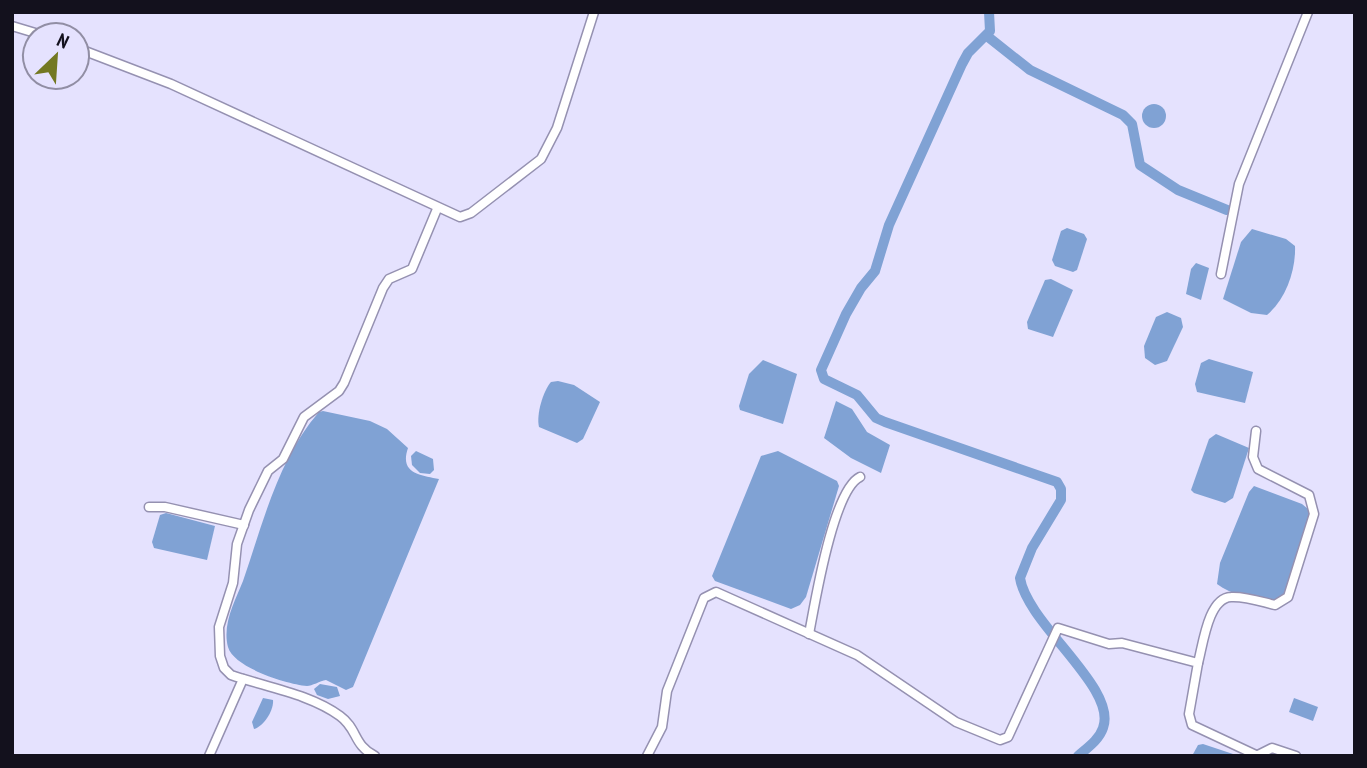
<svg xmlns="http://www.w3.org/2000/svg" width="1367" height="768" viewBox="0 0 1367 768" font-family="'PT Sans Narrow',sans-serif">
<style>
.water{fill:#80a2d4}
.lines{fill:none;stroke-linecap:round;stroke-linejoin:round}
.canal{stroke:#80a2d4;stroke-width:10}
.minor-casing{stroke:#9591b1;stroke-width:11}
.minor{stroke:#fff;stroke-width:8}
</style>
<rect width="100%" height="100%" fill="#e5e2fe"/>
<g class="water">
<circle cx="1154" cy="116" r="12"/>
<path d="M1067,228L1084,234L1087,239L1077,270L1073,272L1055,266L1052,260L1061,231Z"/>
<path d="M1252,229L1286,239L1295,246C1296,270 1286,299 1267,315L1251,313L1223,299L1241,242Z"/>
<path d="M1196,263L1209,268L1201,300L1186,294L1191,269Z"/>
<path d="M1051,279L1073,290L1053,337L1028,329L1027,322L1045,280Z"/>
<path d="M1167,312L1181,318L1183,327L1167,361L1155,365L1145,358L1144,346L1156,317Z"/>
<path d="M1209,359L1253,372L1245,403L1197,392L1195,384L1201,363Z"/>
<path d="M763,360L797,374L783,424L740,410L739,406L749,374Z"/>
<path d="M558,381L574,385L600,402L583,439L577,443L539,427C536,415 543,391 551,382Z"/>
<path d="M836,401L852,409L867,432L890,445L881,473L851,458L824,438Z"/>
<path d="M323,411L370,421L387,429L408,448C399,474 421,475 439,479L353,687L346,690L326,680C320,681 312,686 307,686C287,684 234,668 228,647C222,624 235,601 243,581C263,523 278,459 319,412Z"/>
<path d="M1216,434L1249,448L1233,498L1225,503L1194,493L1191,490L1209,439Z"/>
<path d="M416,451L433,459L434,470L430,474L420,473L412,465L411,456Z"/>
<path d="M778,451L837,481L839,486L806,597L800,605L791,609L715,581L712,576L761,456Z"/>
<path d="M1254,486L1302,504L1308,509L1311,518L1285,598L1280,602C1260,599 1233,597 1217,584L1220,563L1249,492Z"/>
<path d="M166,513L215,526L207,560L154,548L152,542L160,515Z"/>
<path d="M320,684L337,687L340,696L328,699L317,695L314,689Z"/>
<path d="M263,698L273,700C274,710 264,726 254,729L252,722Z"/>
<path d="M1294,698L1318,707L1313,721L1289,712Z"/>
<path d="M1203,744L1239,756H1192L1198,745Z"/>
</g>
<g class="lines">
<g class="canal">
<path d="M989,12L990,31L968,53L962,64L889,225L875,271L861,288L846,314L821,370L824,379L857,395L876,418L885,422L1057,482L1061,489V500L1032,548L1020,578C1027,624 1118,688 1103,728C1099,740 1087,748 1078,756"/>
<path d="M987,36L1030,70L1123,115L1132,124L1140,165L1178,190L1227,210"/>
</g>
<g class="minor-casing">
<g id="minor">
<path d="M12,26L42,35"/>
<path d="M77,48L171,84L460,217L471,213L541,159L557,128L594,12"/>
<path d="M1221,274L1239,184L1308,12"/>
<path d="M149,507H165L244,525"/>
<path d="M809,634C815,603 833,490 860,477"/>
<path d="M1198,663C1203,645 1208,598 1231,597C1245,596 1262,602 1275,605L1288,597L1314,514L1309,495L1258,469L1253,457L1256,431"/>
<path d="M209,756L243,679"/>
<path d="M375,756C353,745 358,729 340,716C310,694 266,687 231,675L224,668L220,656L219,627L233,583L237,544L249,510L268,471L283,459L304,417L339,391L344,383L383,288L389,279L412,269L437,209"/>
<path d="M647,756L662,727L667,691L704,598L716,592L857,655L956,722L1000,740L1008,737L1058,628L1109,644L1122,643L1198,663L1189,714L1192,725L1256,755"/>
<path d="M1256,756L1272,748L1296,756"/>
</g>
</g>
<use href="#minor" class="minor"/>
</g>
<rect width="1367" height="768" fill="none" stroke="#13111d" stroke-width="28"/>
<g transform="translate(56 56) rotate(25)"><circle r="33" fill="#e5e2fe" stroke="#918ea4" stroke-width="2"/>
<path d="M0-5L12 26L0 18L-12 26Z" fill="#737822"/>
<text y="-10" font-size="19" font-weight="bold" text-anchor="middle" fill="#13111d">N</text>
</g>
</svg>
